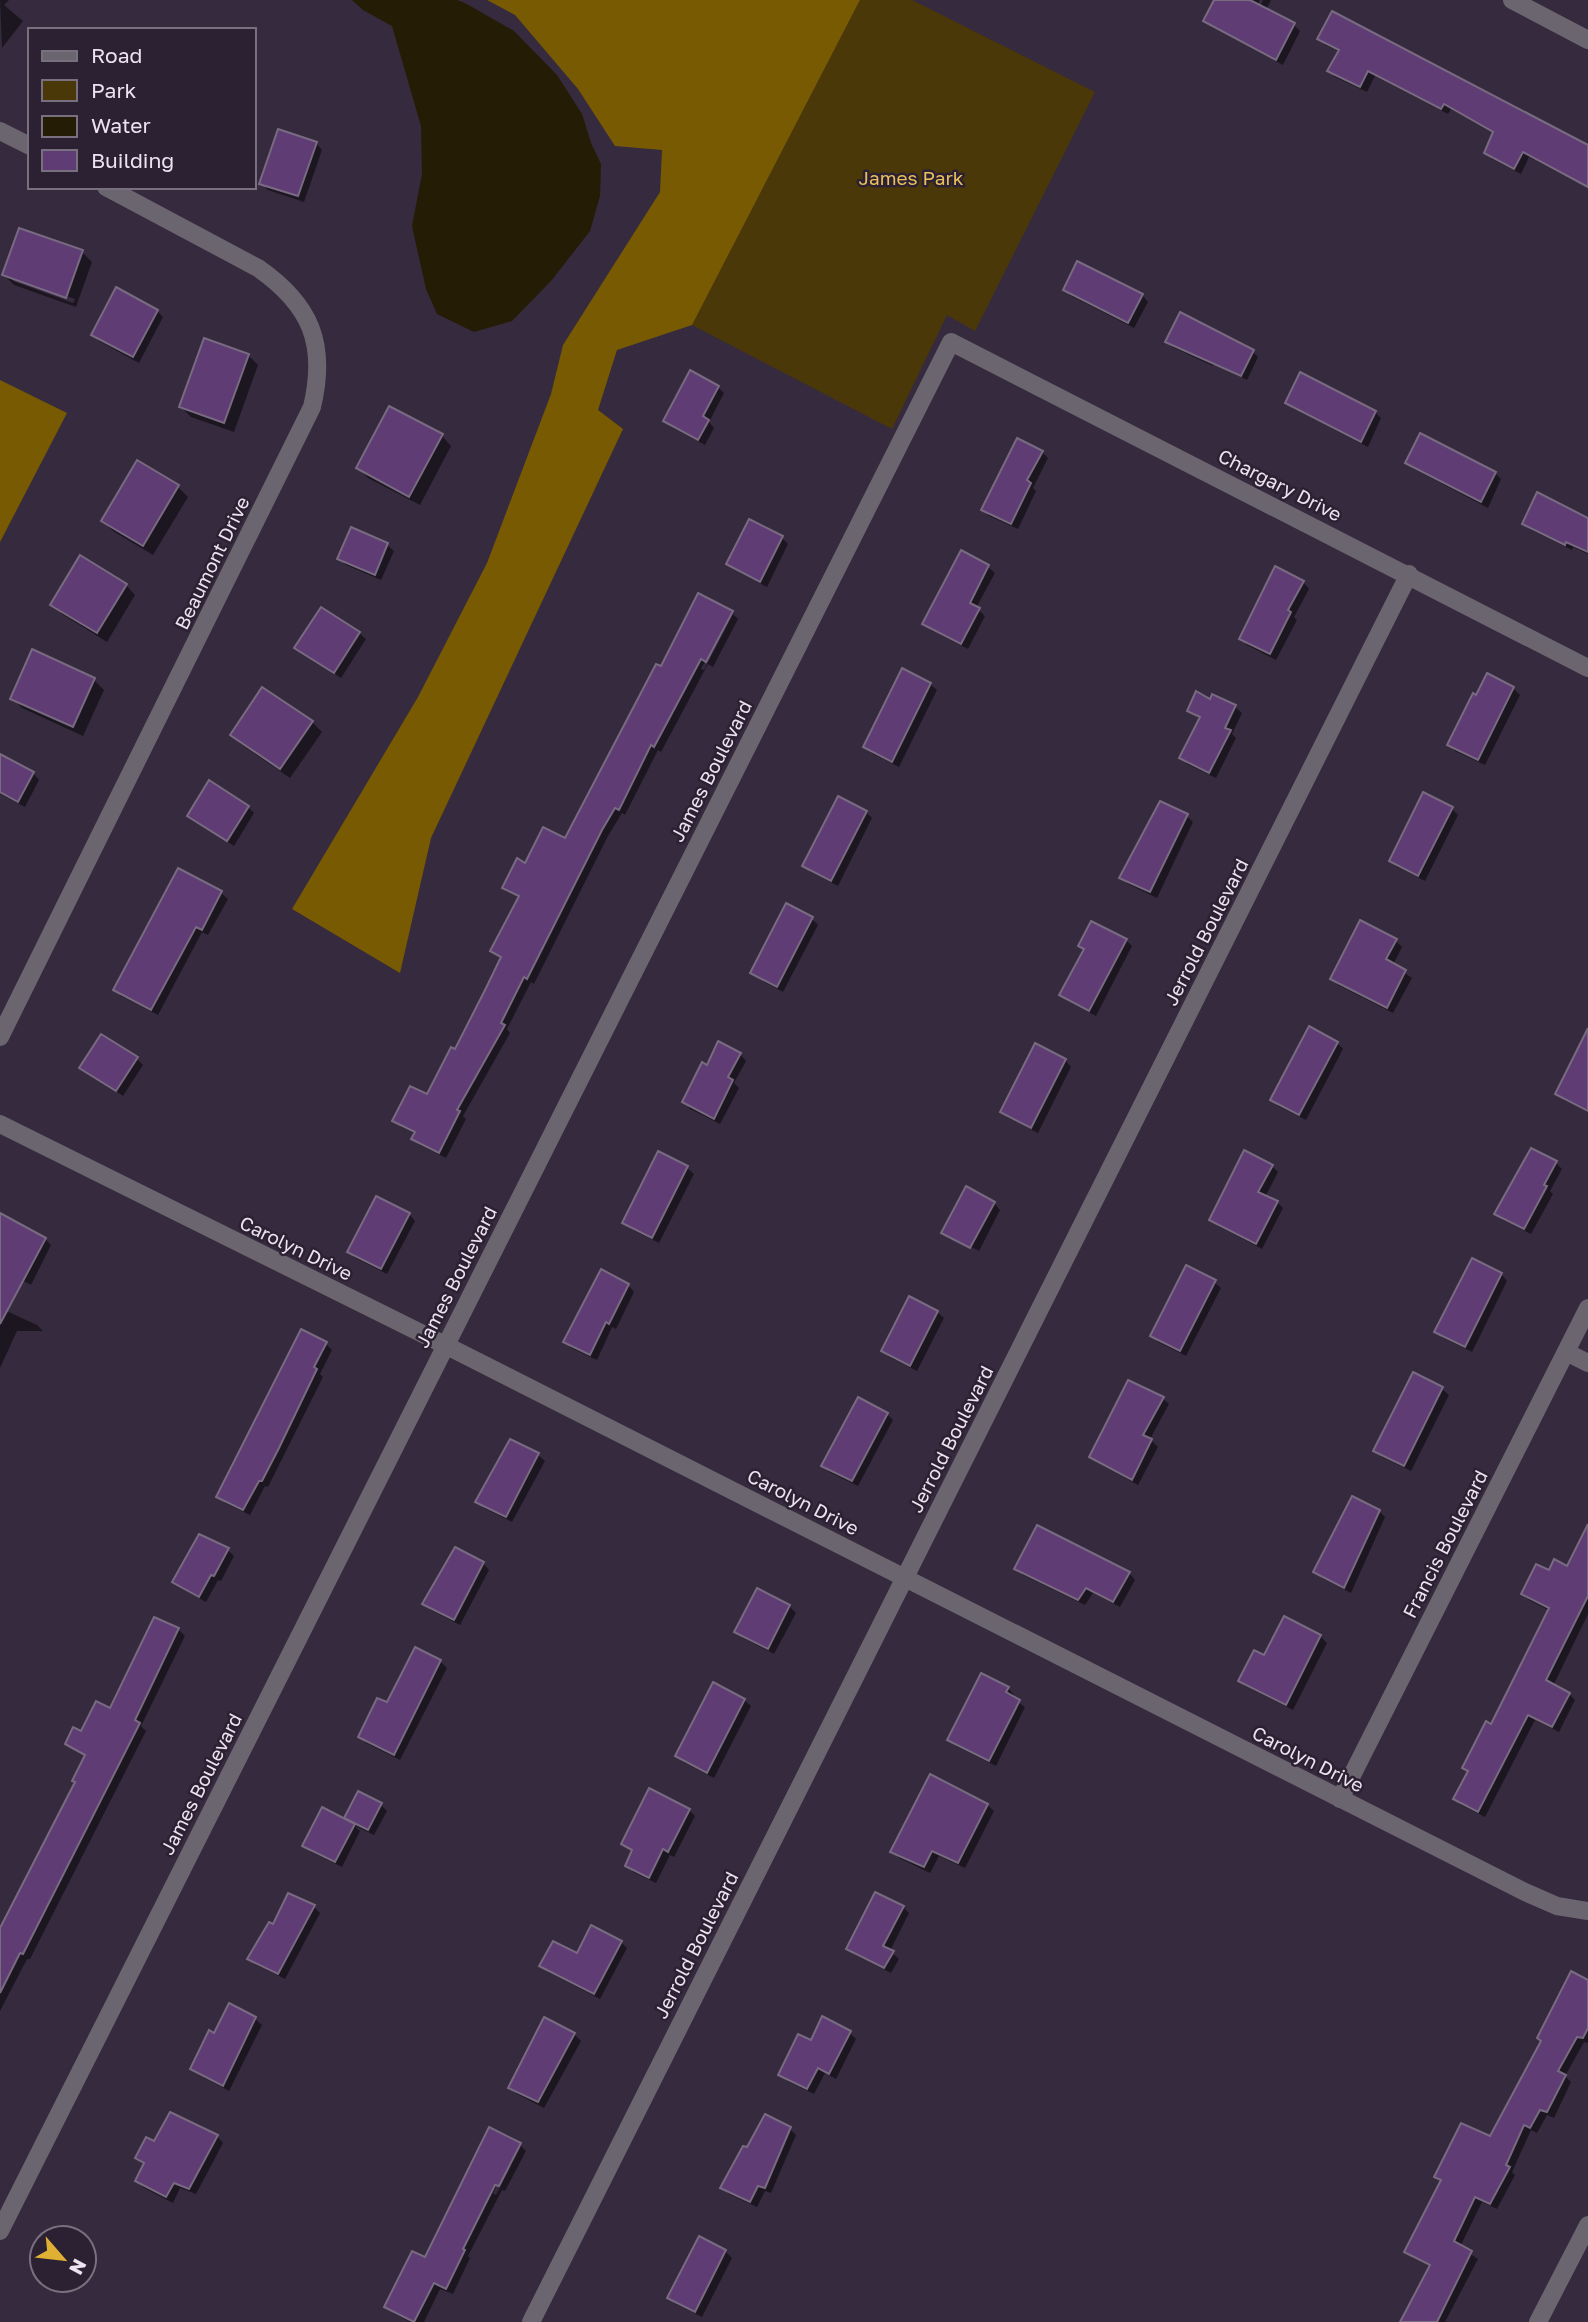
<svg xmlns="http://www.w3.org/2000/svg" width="1588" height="2322" viewBox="0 0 1588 2322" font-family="'Golos Text',sans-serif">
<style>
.green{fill:#4a3808}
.forest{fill:#775a01}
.water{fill:#251c05}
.shadow{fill:#0007;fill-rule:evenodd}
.building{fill:#603c75;stroke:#786b81;stroke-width:2}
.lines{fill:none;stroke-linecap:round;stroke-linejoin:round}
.minor{stroke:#6a656f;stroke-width:18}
.labels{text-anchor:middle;stroke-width:5;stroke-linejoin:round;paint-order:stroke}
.park-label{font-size:19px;fill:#ebc05b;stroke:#2c2133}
.street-label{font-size:19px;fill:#ebe3f0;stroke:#2c2133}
</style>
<rect width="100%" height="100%" fill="#362a3e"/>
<path class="green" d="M860,0H912L1095,92L975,331L947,315L892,429L692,325Z"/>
<g class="forest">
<path d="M487,0H860L692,325L617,350L598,410L623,429L431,838L400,973L292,909L418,697L487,563L551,394L563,345L660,192L662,150L615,146L578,89L515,15Z"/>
<path d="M0,380L67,413L0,542Z"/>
</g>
<path class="water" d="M352,0H457L465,3L514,31L557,75L582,114L591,143L601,164L600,196L590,231L551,281L512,321L474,332L437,314L426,289L412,226L422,174L421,126L392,26L363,10Z"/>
<g class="shadow">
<path d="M0,0H9L4,5L23,21L2,48Z"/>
<path d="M1216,0H1260L1254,12L1257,13L1263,0H1271L1266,10L1294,25L1300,31L1283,65L1212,27L1206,20Z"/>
<path d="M1319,38L1588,147V188L1529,157L1521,174L1492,159L1486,152L1494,134L1451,109L1448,114L1375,76L1367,92L1335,77L1329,71L1340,52L1325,45Z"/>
<path d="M316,143L322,150L304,202L268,190L261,183Z"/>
<path d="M82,252L92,262L76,307L14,285L4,275ZM13,278L75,299L73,303L13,281Z"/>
<path d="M1065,290L1142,295L1148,302L1134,328L1071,296Z"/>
<path d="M157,311L163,317L139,363L99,341L93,335Z"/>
<path d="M1167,342L1253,352L1258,357L1247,380L1214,364L1213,366L1172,347Z"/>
<path d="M248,355L258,365L234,432L191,417L181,407Z"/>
<path d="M718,387L724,393L709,422L714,428L705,445L671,427L665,420Z"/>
<path d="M1287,403L1375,412L1381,418L1368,447L1294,409Z"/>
<path d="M442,436L451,446L420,505L368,478L358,468Z"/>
<path d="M1042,452L1048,458L1033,488L1036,491L1018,529L989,516L983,510Z"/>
<path d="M1407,463L1495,473L1501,479L1488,508L1414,469Z"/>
<path d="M178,487L188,497L153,555L113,531L103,521Z"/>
<path d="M1588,519V554L1573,547L1572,550L1531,530L1524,524Z"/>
<path d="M352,529L387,545L394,551L381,580L346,565L339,559Z"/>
<path d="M782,538L788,544L767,587L735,570L728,564Z"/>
<path d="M962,553L988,567L995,573L976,608L985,616L968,649L931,630L925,623Z"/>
<path d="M1303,582L1309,589L1294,617L1297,620L1276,660L1247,645L1241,638Z"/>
<path d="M126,585L135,595L107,642L62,614L52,605Z"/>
<path d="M730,612L701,669L704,670L733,614L738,619L713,667L708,664L661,752L658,750L625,815L622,813L608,836L534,984L531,982L507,1029L510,1033L463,1116L466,1119L446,1158L420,1145L413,1139L416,1134L401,1127L395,1120L428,1097L456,1051L502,959L492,951L520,898L504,887L526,865L565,840L662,669Z"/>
<path d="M359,633L366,639L341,678L296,648Z"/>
<path d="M33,652L94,680L104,690L83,736L22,708L12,698Z"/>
<path d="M1487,676L1513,688L1520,695L1485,765L1455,751L1449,745Z"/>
<path d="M930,684L937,690L899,767L871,753L865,747Z"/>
<path d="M1213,696L1235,707L1242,713L1232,734L1236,738L1216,778L1187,764L1181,757L1200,719L1189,711L1211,701Z"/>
<path d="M312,722L322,732L290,778L242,745L232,735Z"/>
<path d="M0,756L33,773L39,780L25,807L0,794Z"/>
<path d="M1424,795L1452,809L1458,815L1425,881L1397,867L1391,861Z"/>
<path d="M248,807L254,813L234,846L189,816Z"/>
<path d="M866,812L872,818L838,886L811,872L804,866Z"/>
<path d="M1187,816L1193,822L1157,898L1128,884L1122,877Z"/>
<path d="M179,870L221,893L228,899L208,935L202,932L158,1015L121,996L115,990Z"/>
<path d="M812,919L818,925L783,992L759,979L752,972Z"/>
<path d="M1126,940L1132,946L1096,1016L1068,1001L1061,995L1085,951L1080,945Z"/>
<path d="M1396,941L1402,947L1393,965L1412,978L1393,1013L1338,985L1332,978Z"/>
<path d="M1588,1032V1112L1564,1100L1558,1094Z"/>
<path d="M1337,1043L1343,1049L1306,1120L1278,1106L1272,1099Z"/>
<path d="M740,1054L746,1061L734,1083L739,1088L720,1124L690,1109L684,1102L708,1067Z"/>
<path d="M137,1059L143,1065L123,1096L81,1067Z"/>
<path d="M1065,1060L1071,1067L1038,1133L1009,1118L1002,1112Z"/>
<path d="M659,1153L687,1168L694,1174L659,1243L631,1229L625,1222Z"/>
<path d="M1556,1163L1562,1169L1550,1191L1553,1194L1531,1234L1503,1220L1496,1214Z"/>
<path d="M1272,1166L1278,1172L1265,1197L1277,1202L1283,1208L1262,1249L1218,1226L1211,1219Z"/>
<path d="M994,1203L1000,1210L979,1251L948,1234V1237L943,1232Z"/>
<path d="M409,1214L415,1221L387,1274L355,1258L349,1252Z"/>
<path d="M0,1215L45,1239L51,1245L31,1285L0,1268Z"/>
<path d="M1501,1274L1507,1281L1472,1352L1443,1338L1437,1331Z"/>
<path d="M1214,1282L1221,1288L1186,1356L1158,1342L1152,1336Z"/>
<path d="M628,1285L634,1292L616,1329L612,1327L597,1360L571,1348L565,1342Z"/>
<path d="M0,1308L37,1325L43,1331H17L0,1368Z"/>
<path d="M937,1312L944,1318L917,1371L889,1357L883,1351Z"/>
<path d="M326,1344L332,1350L320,1374L323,1377L268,1487L265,1486L250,1515L225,1503L218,1496Z"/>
<path d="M1442,1389L1449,1395L1411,1471L1382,1457L1375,1451Z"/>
<path d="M1162,1398L1169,1404L1150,1439L1158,1447L1138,1485L1098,1463L1091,1457Z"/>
<path d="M887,1414L893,1420L858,1486L829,1472L823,1465Z"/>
<path d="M510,1441L538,1455L545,1461L512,1522L484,1508L477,1502Z"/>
<path d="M1379,1511L1385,1517L1351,1593L1322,1578L1315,1572Z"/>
<path d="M1588,1548V1614L1553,1686L1569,1694L1575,1700L1559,1732L1535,1720L1485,1817L1461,1805L1455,1799L1469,1772L1464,1767L1492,1726L1550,1611L1529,1600L1523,1594L1550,1573L1568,1568Z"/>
<path d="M228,1550L234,1556L221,1581L218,1580L206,1602L181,1588L174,1582Z"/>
<path d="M483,1563L489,1570L460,1625L431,1610L424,1604Z"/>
<path d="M1017,1568L1129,1573L1135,1580L1120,1607L1093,1593L1085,1605L1023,1575Z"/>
<path d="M789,1606L796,1613L774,1654L743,1638L736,1632Z"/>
<path d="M155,1619L178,1629L185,1636L141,1726L146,1731L30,1959H27L0,2011V1931L76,1783L86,1757L67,1744L111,1710Z"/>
<path d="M1285,1619L1320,1636L1327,1643L1293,1710L1247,1687L1240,1681L1265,1657Z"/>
<path d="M416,1649L440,1661L447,1668L400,1760L366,1743L360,1737L388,1705Z"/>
<path d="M1008,1688L1014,1695L1012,1698L1025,1707L996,1766L956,1746L950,1739Z"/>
<path d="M744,1700L751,1706L714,1778L683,1762L677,1756Z"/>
<path d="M380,1804L387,1811L374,1835L355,1826L360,1831L342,1867L311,1852L305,1845L352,1823L347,1818Z"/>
<path d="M987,1805L994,1811L965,1868L939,1856L930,1873L899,1858L892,1851Z"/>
<path d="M689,1810L695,1816L674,1857L670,1855L656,1883L633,1872L627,1865L633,1852L623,1844Z"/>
<path d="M314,1907L320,1913L285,1979L256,1965L250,1959L274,1926Z"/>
<path d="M903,1907L909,1913L890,1951L899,1959L891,1973L855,1955L849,1949Z"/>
<path d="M621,1942L627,1948L600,1999L548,1972L541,1966Z"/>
<path d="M1588,1982V2043L1584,2042L1565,2076L1571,2082L1554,2118L1547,2115L1537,2133L1531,2130L1512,2172L1515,2175L1497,2209L1482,2202L1460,2247L1478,2259L1445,2322H1402L1431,2267L1413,2258L1407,2251L1442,2182L1436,2176L1491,2139Z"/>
<path d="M255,2019L262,2025L229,2091L199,2075L192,2069L215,2035Z"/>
<path d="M545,2020L574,2034L581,2041L544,2108L517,2094L510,2088Z"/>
<path d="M850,2033L856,2039L836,2079L825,2073L814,2094L787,2081L781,2074L811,2042Z"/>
<path d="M790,2129L796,2135L771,2193L765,2191L757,2207L729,2194L722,2187Z"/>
<path d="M217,2136L223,2143L196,2194L180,2188L173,2203L144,2188L137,2181L145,2165L137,2158L155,2143Z"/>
<path d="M518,2144L493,2193L496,2195L521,2146L526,2151L505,2191L502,2190L468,2256L470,2258L453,2294L440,2289L424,2322H410L393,2313L386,2307Z"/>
<path d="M725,2251L732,2258L702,2317L676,2304L669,2298Z"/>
</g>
<g class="building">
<path d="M1214,0H1250L1295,23L1276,60L1203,21Z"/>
<path d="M1332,11L1588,145V187L1523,152L1514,169L1484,153L1493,132L1444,104L1441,109L1368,71L1360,87L1327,71L1339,50L1317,39Z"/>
<path d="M278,129L317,142L298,196L259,184Z"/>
<path d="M19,228L83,250L66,298L2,275Z"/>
<path d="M1077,261L1143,294L1128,323L1063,290Z"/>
<path d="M116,287L158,310L133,357L91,335Z"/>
<path d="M1180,312L1254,350L1241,376L1165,342Z"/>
<path d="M204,338L249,354L224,423L179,407Z"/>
<path d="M690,370L719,386L703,416L709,420L698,440L663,421Z"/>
<path d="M1300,372L1376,411L1361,442L1285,403Z"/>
<path d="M389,406L443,434L409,497L356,468Z"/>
<path d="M1420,433L1496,472L1481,502L1405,463Z"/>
<path d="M1017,438L1043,451L1027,480L1031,483L1011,524L981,510Z"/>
<path d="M137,460L179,485L143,546L101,521Z"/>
<path d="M1537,492L1588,518V552L1566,542L1565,545L1522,524Z"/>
<path d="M749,519L783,536L760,582L726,564Z"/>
<path d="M351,527L388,543L375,575L337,559Z"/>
<path d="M961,550L989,565L970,603L980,608L961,644L922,624Z"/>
<path d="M80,555L127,584L97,633L50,605Z"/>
<path d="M1275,566L1304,581L1288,610L1291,612L1270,654L1239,639Z"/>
<path d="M698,593L733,611L706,662L701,659L654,747L651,745L619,810L615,808L602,830L527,979L524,977L501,1023L505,1025L457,1110L460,1111L439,1153L411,1139L415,1132L392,1121L410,1086L427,1094L451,1047L455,1049L486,988L501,957L490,951L519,896L502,888L517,858L525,863L543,827L565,838L656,664L661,666Z"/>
<path d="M321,607L360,632L334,673L294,648Z"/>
<path d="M32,649L95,678L73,727L10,699Z"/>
<path d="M902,668L931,683L892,762L863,747Z"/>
<path d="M1487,673L1514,687L1478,760L1447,745L1473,693L1476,695Z"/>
<path d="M262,687L313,721L280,769L230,735Z"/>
<path d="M1196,691L1210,699L1212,694L1236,705L1225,728L1231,730L1209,773L1179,758L1200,717L1187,711Z"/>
<path d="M0,754L34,772L18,802L0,792Z"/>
<path d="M209,780L249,806L227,841L187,816Z"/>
<path d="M1423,792L1453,807L1418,876L1389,861Z"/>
<path d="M838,796L867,811L831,881L802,866Z"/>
<path d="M1160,801L1188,814L1150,892L1119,878Z"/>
<path d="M178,868L222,891L202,930L196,927L151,1010L113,990Z"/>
<path d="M786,903L813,917L777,987L750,973Z"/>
<path d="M1360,920L1397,939L1386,959L1406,970L1387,1008L1330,979Z"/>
<path d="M1091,921L1127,939L1089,1011L1059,995L1084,949L1078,946Z"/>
<path d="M1309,1026L1338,1042L1299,1115L1270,1100Z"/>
<path d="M1588,1028V1111L1555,1094Z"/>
<path d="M101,1034L138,1057L116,1091L79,1068Z"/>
<path d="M718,1041L741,1053L728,1077L733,1080L714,1119L682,1102L702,1062L707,1065Z"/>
<path d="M1035,1043L1066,1059L1031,1128L1000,1112Z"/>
<path d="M1531,1148L1557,1161L1544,1185L1547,1186L1524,1229L1494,1214Z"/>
<path d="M1244,1150L1273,1165L1258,1192L1278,1201L1256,1244L1209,1220Z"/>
<path d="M658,1151L688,1166L652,1238L622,1223Z"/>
<path d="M966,1186L995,1202L970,1248L941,1233Z"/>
<path d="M376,1196L410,1213L381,1269L347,1252Z"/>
<path d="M0,1213L46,1238L0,1324Z"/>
<path d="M1472,1258L1502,1273L1465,1347L1434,1332Z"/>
<path d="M1186,1265L1216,1280L1180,1351L1150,1336Z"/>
<path d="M601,1269L629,1284L609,1324L606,1322L590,1355L563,1342Z"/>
<path d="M909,1296L938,1311L910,1366L881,1351Z"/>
<path d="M301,1329L327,1342L314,1367L317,1369L279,1448L262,1481H259L243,1510L216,1497Z"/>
<path d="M1413,1372L1443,1387L1404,1466L1373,1451Z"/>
<path d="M1128,1380L1164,1397L1143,1435L1152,1439L1132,1480L1089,1457Z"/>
<path d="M858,1397L888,1413L852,1481L821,1466Z"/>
<path d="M510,1439L539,1453L506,1517L475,1502Z"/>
<path d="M1352,1496L1380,1510L1344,1588L1313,1572Z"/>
<path d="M1588,1524V1596L1546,1680L1570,1693L1552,1727L1528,1715L1478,1812L1453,1799L1468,1771L1462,1768L1486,1721L1491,1724L1549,1608L1521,1594L1536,1564L1549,1570L1554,1559L1567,1566Z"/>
<path d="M1037,1525L1130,1572L1113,1602L1086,1588L1078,1600L1014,1569Z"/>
<path d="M199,1534L229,1548L214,1576L211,1575L199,1597L172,1582Z"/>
<path d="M455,1547L484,1562L454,1620L422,1604Z"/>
<path d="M757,1588L790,1605L768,1649L734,1632Z"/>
<path d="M1284,1616L1321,1635L1286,1705L1238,1681L1254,1650L1264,1655Z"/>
<path d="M154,1617L179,1628L135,1720L140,1723L23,1954L20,1953L0,1993V1928L75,1782L72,1781L85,1755L65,1744L73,1727L81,1731L96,1701L110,1708Z"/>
<path d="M415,1647L441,1660L394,1755L358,1737L377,1698L387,1702Z"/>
<path d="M981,1673L1009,1687L1006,1692L1020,1700L989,1761L947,1740Z"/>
<path d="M713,1682L745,1699L707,1773L675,1756Z"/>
<path d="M930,1774L988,1804L958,1863L932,1851L924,1867L890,1852Z"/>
<path d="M649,1788L690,1809L668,1852L663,1849L649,1878L625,1866L632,1850L621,1844Z"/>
<path d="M358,1791L382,1803L368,1830L344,1818Z"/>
<path d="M322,1807L355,1824L335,1862L302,1846Z"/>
<path d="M875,1892L904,1906L883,1946L894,1951L884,1968L846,1949Z"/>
<path d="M288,1893L315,1905L278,1974L247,1959L269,1922L273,1924Z"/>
<path d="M591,1925L622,1941L594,1994L539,1966L553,1941L577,1953Z"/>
<path d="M1571,1971L1588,1980V2028L1583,2038L1577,2037L1558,2071L1566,2075L1547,2112L1540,2110L1530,2128L1524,2125L1506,2165L1510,2167L1490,2204L1475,2197L1454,2241L1472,2251L1437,2322H1400L1430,2265L1404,2252L1441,2180L1434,2177L1461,2123L1490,2136L1541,2041L1537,2038Z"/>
<path d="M229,2003L256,2017L223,2086L190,2069L209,2030L214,2033Z"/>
<path d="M822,2016L851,2031L829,2074L818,2068L807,2089L778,2075L798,2034L811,2040Z"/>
<path d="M544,2017L575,2033L538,2102L508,2088Z"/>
<path d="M170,2112L218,2135L189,2189L174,2183L166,2197L135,2181L144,2163L135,2158L146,2137L154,2141Z"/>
<path d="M765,2114L791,2127L765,2188L758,2186L750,2202L720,2188L743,2146L747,2147Z"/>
<path d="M489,2127L521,2143L499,2186L495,2185L463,2249L465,2250L446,2289L434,2283L414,2322L384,2307L412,2251L425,2257Z"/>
<path d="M699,2236L726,2250L695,2312L667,2298Z"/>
</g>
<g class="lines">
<g class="minor">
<path d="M1512,0L1588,40"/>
<path d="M0,131L30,146"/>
<path d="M0,1037L312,407C327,344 311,305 258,268L106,187"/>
<path d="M0,1124L445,1345L1525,1892L1557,1906L1588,1911"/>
<path d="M1566,1352L1588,1363"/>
<path d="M1340,1799L1588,1308"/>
<path d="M0,2231L951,342L1588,668"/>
<path d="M531,2322L1409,574"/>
<path d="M1538,2322L1588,2225"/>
</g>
</g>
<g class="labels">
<g class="park-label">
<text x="911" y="185">James Park</text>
</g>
<g class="street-label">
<text transform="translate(1280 485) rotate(27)" y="7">Chargary Drive</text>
<text transform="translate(212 563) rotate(-64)" y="7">Beaumont Drive</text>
<text transform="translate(711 771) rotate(-63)" y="7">James Boulevard</text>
<text transform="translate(1206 932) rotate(-63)" y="7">Jerrold Boulevard</text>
<text transform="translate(296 1248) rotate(26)" y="7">Carolyn Drive</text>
<text transform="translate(456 1277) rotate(-63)" y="7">James Boulevard</text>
<text transform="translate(951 1439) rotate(-63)" y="7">Jerrold Boulevard</text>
<text transform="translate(803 1502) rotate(27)" y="7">Carolyn Drive</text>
<text transform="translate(1445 1544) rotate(-63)" y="7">Francis Boulevard</text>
<text transform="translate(1308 1759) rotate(27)" y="7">Carolyn Drive</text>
<text transform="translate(201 1784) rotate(-63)" y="7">James Boulevard</text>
<text transform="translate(696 1945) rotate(-63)" y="7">Jerrold Boulevard</text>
</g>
</g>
<rect x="28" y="28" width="228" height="161" fill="#2c2133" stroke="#786f7f" stroke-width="2"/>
<rect x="42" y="51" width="35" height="10" fill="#6a656f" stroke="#786f7f" stroke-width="2"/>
<text x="91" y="63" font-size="21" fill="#ebe3f0">Road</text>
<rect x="42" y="80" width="35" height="21" fill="#4a3808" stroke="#786f7f" stroke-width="2"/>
<text x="91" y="98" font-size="21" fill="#ebe3f0">Park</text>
<rect x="42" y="116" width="35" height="21" fill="#251c05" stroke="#786f7f" stroke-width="2"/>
<text x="91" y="133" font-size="21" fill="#ebe3f0">Water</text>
<rect x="42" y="150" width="35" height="21" fill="#603c75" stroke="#786f7f" stroke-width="2"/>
<text x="91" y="168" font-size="21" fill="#ebe3f0">Building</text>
<g transform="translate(63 2259) rotate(118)"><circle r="33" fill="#2c2133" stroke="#786f7f" stroke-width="2"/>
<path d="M0-5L12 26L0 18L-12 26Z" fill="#dfb034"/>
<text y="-10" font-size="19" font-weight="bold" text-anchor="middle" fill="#ebe3f0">N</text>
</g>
</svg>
